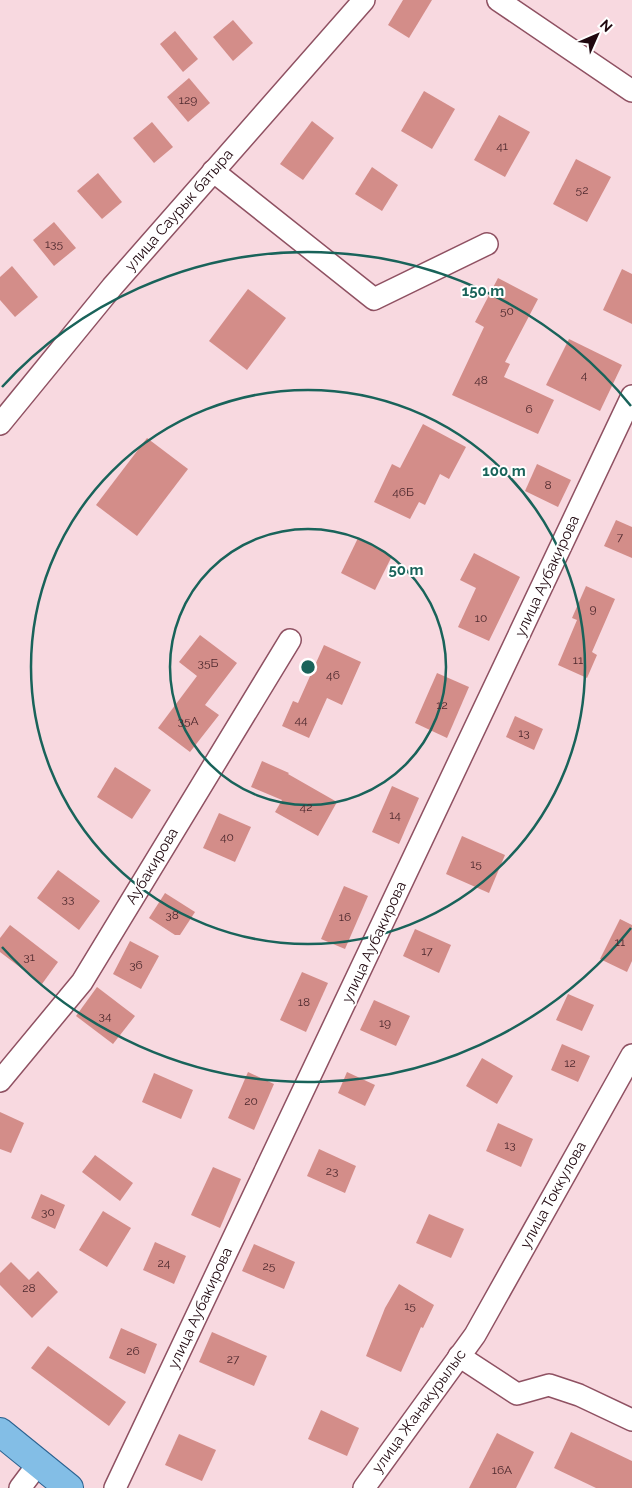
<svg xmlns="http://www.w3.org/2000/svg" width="632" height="1488" viewBox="0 0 632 1488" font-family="Raleway,sans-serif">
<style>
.building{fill:#d38d89}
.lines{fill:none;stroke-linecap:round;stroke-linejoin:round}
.minor-casing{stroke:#8f5162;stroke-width:24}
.primary-casing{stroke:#2b6290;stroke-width:30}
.minor{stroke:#fff;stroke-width:21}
.primary{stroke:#83bee6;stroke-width:28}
.ring{fill:none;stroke:#19635a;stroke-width:2.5}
.labels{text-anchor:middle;stroke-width:4;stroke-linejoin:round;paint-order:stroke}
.number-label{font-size:12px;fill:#4d292e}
.street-label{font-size:15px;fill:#20080f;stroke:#fff}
.centre{fill:#19635a;stroke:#fff;stroke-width:2.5}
.ring-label{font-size:15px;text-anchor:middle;font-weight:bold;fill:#19635a;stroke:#fff;stroke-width:4;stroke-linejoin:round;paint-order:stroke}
</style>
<rect width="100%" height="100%" fill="#f8d9e0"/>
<g class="building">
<path d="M403,0H432L409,38L388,25Z"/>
<path d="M233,20L253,43L233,61L213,37Z"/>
<path d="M175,31L198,59L183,72L160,44Z"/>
<path d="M189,78L210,103L188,122L167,97Z"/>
<path d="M424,91L455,109L432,149L401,131Z"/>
<path d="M499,115L530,132L505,177L474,160Z"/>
<path d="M312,121L334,138L303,180L280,164Z"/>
<path d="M152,122L173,147L154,163L133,138Z"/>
<path d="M576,159L611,177L587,222L553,204Z"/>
<path d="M372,167L398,185L382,211L355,194Z"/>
<path d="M98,173L122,202L102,219L77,191Z"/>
<path d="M54,222L76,248L54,266L33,240Z"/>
<path d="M12,266L38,297L15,317L0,300V277Z"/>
<path d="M622,269L632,274V324L603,310Z"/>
<path d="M498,278L538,299L505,362L510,364L504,377L554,400L538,434L452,395L484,327L475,322Z"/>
<path d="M248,289L286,318L247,370L209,341Z"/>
<path d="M569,339L622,365L600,411L546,385Z"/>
<path d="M423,424L466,447L449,479L440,474L425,505L419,502L410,519L374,502L392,464L400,468Z"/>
<path d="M147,438L188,469L137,536L96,505Z"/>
<path d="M537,464L571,480L558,507L525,491Z"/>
<path d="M616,520L632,527V558L604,546Z"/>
<path d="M358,538L392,556L375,590L341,573Z"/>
<path d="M474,553L520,577L489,641L458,627L476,588L460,580Z"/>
<path d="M586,586L615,599L592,652L597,655L587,678L558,665L577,620L572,618Z"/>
<path d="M200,635L237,663L205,705L219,715L190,752L158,728L197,676L179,662Z"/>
<path d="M324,645L361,662L342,705L327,698L309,738L282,726L293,701L298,703Z"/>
<path d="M437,673L469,687L447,738L415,723Z"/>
<path d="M515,716L543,729L534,750L506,737Z"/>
<path d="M262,761L289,773L288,774L337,802L318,836L275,812L282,800L251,787Z"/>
<path d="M115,767L151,790L132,819L97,797Z"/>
<path d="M392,786L419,798L399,844L372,832Z"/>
<path d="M219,813L251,827L235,862L203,848Z"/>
<path d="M462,836L505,855L489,893L446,874Z"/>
<path d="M58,870L100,901L79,930L37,898Z"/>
<path d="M344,886L368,896L345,949L321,939Z"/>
<path d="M165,893L195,912L180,935H175L149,918Z"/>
<path d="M620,919L632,925V961L627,972L600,959Z"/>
<path d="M10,925L58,962L42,984L0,952V938Z"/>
<path d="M415,929L451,945L439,973L403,956Z"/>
<path d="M130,941L159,956L141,989L113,974Z"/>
<path d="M302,972L328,983L306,1032L280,1020Z"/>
<path d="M97,987L135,1016L113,1044L76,1016Z"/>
<path d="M568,994L594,1005L582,1031L556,1020Z"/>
<path d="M374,1000L410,1016L396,1046L360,1030Z"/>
<path d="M562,1044L590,1056L578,1082L551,1070Z"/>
<path d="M482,1058L513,1076L497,1104L466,1086Z"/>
<path d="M248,1072L274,1084L254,1130L228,1118Z"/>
<path d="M347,1072L375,1085L365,1106L338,1093Z"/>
<path d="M154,1073L193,1090L181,1119L142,1102Z"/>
<path d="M0,1112L24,1123L11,1153L0,1149Z"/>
<path d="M498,1123L533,1139L521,1167L486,1151Z"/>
<path d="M319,1149L356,1166L345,1193L307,1176Z"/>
<path d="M95,1155L133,1183L120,1201L82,1172Z"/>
<path d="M213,1167L241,1179L220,1228L191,1215Z"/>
<path d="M41,1194L65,1205L55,1229L31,1218Z"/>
<path d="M103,1211L131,1228L107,1267L79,1250Z"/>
<path d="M429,1214L464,1229L451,1258L416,1243Z"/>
<path d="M155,1242L186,1256L174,1284L143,1270Z"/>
<path d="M254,1244L295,1262L284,1289L242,1271Z"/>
<path d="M11,1262L29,1280L38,1271L58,1292L32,1318L0,1285V1273Z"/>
<path d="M399,1284L434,1305L423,1328L421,1327L401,1372L366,1356L385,1308Z"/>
<path d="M121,1328L157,1344L145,1374L109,1358Z"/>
<path d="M212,1332L267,1356L254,1386L199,1362Z"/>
<path d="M48,1346L126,1402L109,1426L31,1368Z"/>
<path d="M321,1410L359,1428L347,1456L308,1439Z"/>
<path d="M571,1432L632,1461V1488H596L554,1468Z"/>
<path d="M497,1433L534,1452L516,1488H469Z"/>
<path d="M179,1434L216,1450L202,1481L165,1465Z"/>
</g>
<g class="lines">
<g class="minor-casing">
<g id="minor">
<path d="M498,0L632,91"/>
<path d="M213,171L374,299L487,244"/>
<path d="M0,424L112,287L364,0"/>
<path d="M0,1081L82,982L290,640"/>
<path d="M459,1356L517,1394L549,1385L579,1395L632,1420"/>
<path d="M20,1488L38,1464"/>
<path d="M115,1488L632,396"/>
<path d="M364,1488L475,1335L632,1055"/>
</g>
</g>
<g class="primary-casing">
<path id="primary" d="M0,1432L69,1488"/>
</g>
<use href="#minor" class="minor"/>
<use href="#primary" class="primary"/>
</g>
<g class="ring">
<circle cx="308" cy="667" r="138"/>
<circle cx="308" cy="667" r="277"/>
<path d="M631 928A415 415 0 0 1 2 947M2 387A415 415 0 0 1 631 406"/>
</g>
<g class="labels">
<g class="number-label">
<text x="188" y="104">129</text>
<text x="502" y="150">41</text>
<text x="582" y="194">52</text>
<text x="54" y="248">135</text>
<text x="507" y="315">50</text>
<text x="584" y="379">4</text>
<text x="481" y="384">48</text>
<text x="529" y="413">6</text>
<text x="548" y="489">8</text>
<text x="403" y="496">46Б</text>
<text x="620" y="541">7</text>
<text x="593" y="613">9</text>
<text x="481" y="622">10</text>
<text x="578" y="664">11</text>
<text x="208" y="667">35Б</text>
<text x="333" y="679">46</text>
<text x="442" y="709">12</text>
<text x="301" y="724">44</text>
<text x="188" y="725">35А</text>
<text x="524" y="737">13</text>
<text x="306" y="811">42</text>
<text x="395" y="819">14</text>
<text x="227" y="841">40</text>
<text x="476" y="868">15</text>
<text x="68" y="903">33</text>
<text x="172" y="919">38</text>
<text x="345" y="921">16</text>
<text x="620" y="946">11</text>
<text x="427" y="955">17</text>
<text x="29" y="961">31</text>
<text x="136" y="969">36</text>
<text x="304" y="1006">18</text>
<text x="105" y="1020">34</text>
<text x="385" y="1027">19</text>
<text x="570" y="1067">12</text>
<text x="251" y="1105">20</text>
<text x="510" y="1149">13</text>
<text x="332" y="1175">23</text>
<text x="48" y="1216">30</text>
<text x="164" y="1267">24</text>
<text x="269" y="1270">25</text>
<text x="29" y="1292">28</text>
<text x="410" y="1310">15</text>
<text x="133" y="1355">26</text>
<text x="233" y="1363">27</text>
<text x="502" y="1474">16А</text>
</g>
<g class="street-label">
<text transform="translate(179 210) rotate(-49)" y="5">улица Саурык батыра</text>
<text transform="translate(547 576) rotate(-65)" y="5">улица Аубакирова</text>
<text transform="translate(152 866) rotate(-59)" y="5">Аубакирова</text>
<text transform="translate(374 942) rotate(-65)" y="5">улица Аубакирова</text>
<text transform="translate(553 1195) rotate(-61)" y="5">улица Токкулова</text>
<text transform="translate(200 1308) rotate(-65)" y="5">улица Аубакирова</text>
<text transform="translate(419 1411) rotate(-54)" y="5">улица Жанакурылыс</text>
</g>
</g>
<circle cx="308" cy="667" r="8" class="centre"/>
<g class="ring-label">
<text x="483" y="296">150 m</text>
<text x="504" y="476">100 m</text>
<text x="406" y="575">50 m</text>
</g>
<g transform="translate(597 35) rotate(45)" stroke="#ffffff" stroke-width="4" paint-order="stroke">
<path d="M0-4L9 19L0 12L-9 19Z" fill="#20080f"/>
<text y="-8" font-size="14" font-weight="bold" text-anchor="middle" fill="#20080f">N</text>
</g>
</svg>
